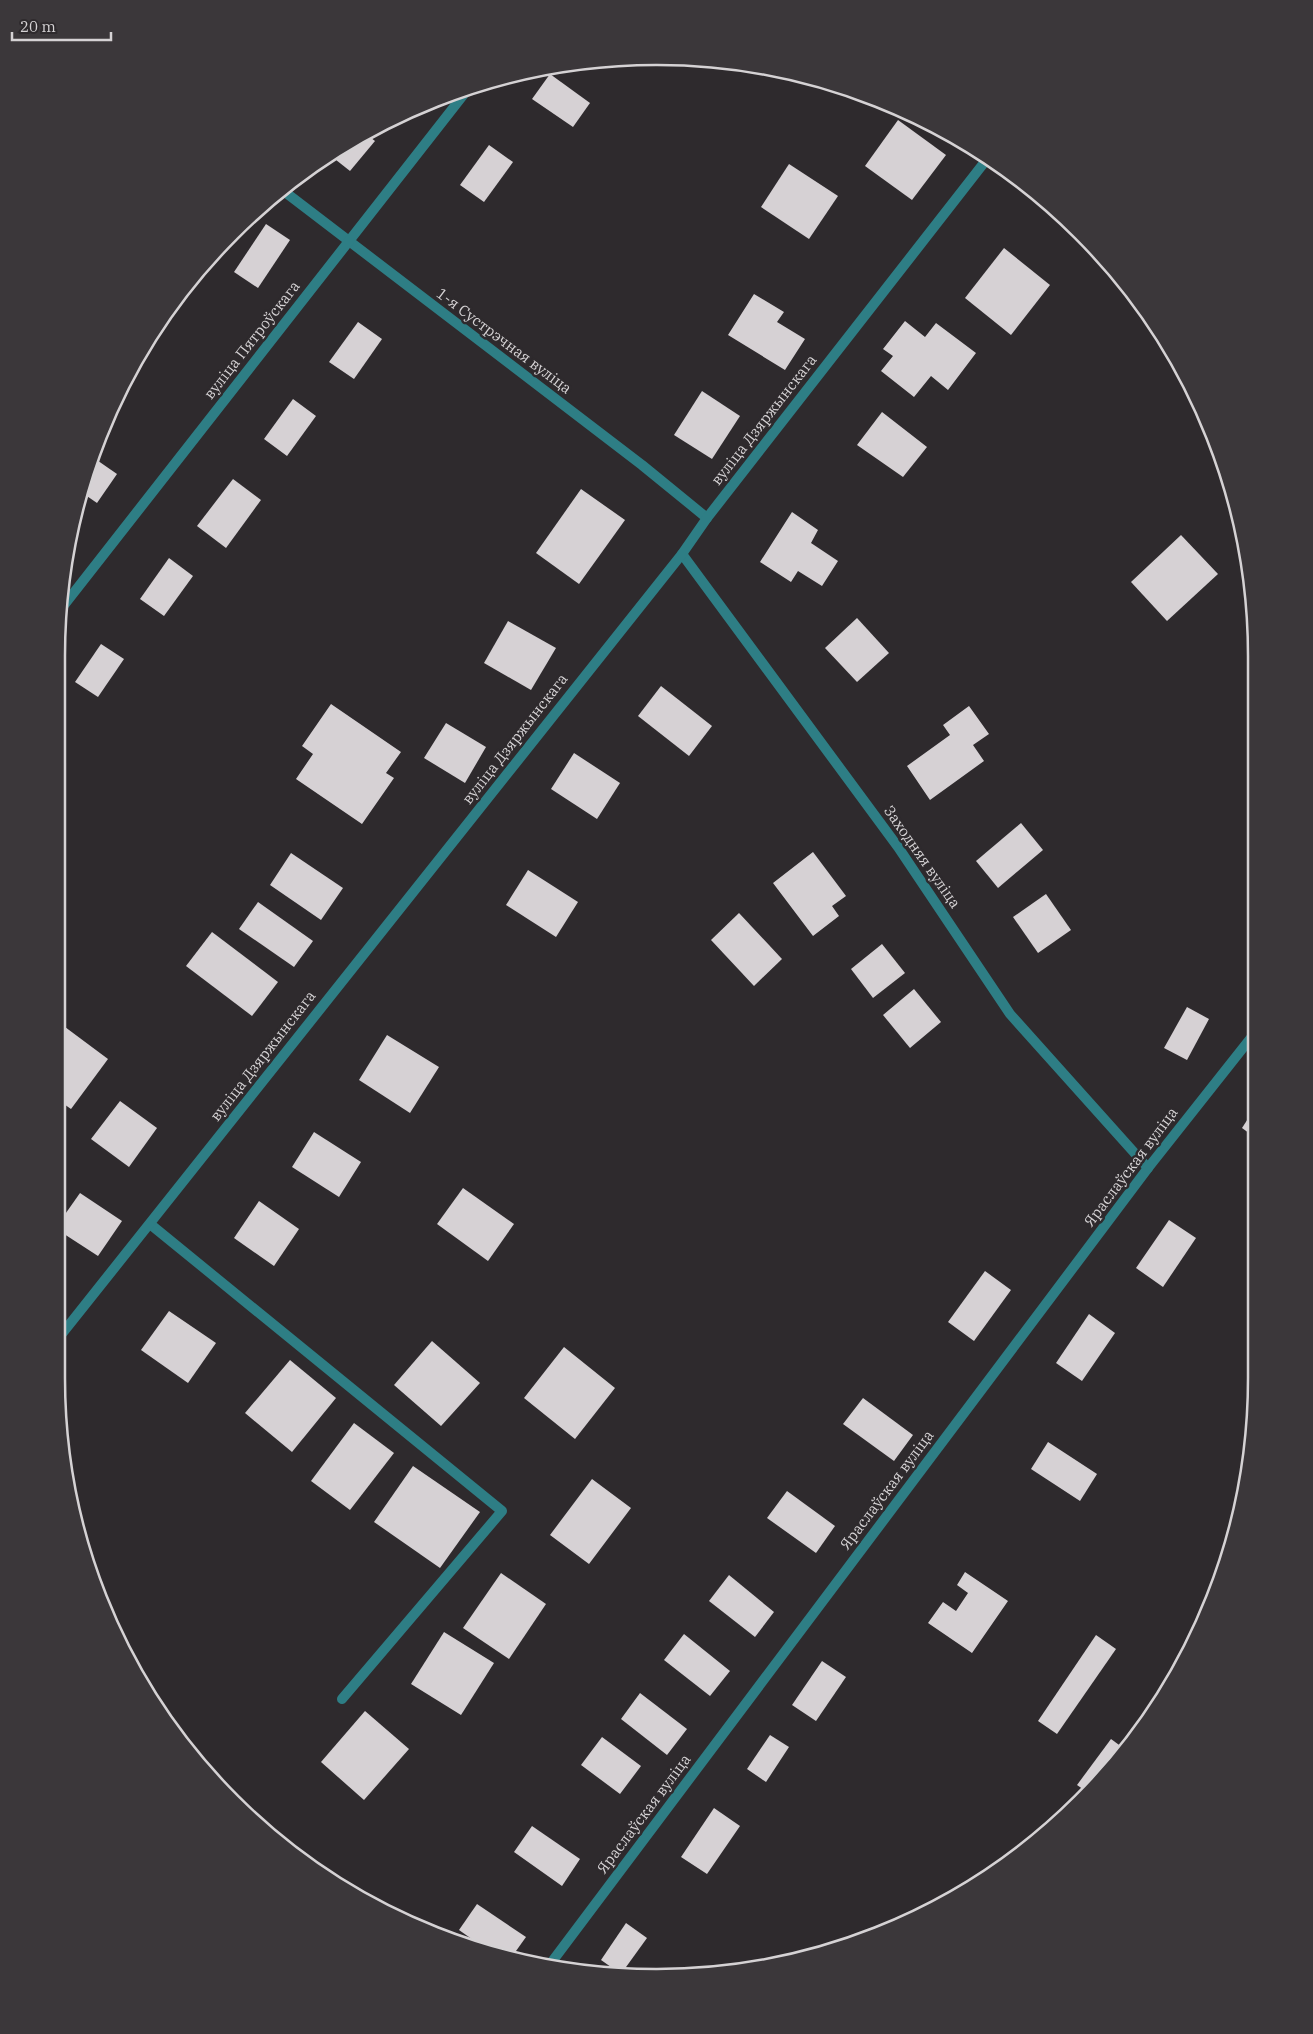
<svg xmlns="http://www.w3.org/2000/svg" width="1313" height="2034" viewBox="0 0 1313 2034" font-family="'IBM Plex Serif',serif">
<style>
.building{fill:#d6d1d4}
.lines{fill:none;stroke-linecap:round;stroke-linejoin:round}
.service{stroke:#2e7e85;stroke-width:10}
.minor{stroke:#2e7e85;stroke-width:10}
.tertiary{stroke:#2e7e85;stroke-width:10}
.labels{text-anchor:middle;stroke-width:5;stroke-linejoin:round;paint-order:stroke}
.street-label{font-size:15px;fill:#d5d2d4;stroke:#2e2a2d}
.rim{fill:none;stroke:#d5d2d4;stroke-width:2.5}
</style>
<rect width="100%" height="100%" fill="#2e2a2d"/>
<g class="building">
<path d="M550,74L590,103L573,127L532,99Z"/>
<path d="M898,120L946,155L912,200L865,166Z"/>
<path d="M366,134L375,141L350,171L331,156Z"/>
<path d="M489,145L513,162L484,202L460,185Z"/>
<path d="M789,164L838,196L809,239L761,207Z"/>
<path d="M266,224L290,240L258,288L234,272Z"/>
<path d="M1004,248L1050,285L1011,335L965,298Z"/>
<path d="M754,294L784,312L777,322L805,339L785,370L728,335Z"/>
<path d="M905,321L925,337L936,323L976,353L948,390L931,376L914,397L881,371L893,356L883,349Z"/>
<path d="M358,322L382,339L354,379L329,362Z"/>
<path d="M702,391L740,416L712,459L674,435Z"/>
<path d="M293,399L316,416L287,456L264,439Z"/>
<path d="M882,412L927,447L903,477L857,445Z"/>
<path d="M91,456L117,474L97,503L81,492Z"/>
<path d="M233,479L261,500L226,548L197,526Z"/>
<path d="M581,489L625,520L579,584L536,553Z"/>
<path d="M792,512L818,530L811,543L838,561L822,586L798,571L791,582L760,562Z"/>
<path d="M1181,535L1218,574L1167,621L1131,582Z"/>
<path d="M169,558L193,576L164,616L140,599Z"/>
<path d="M857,618L889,653L857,682L825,648Z"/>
<path d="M508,621L556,648L531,690L484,663Z"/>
<path d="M101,644L124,659L98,697L75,682Z"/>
<path d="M661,686L712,726L689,756L638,716Z"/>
<path d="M331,704L401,752L386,773L394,778L362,824L296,779L313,754L302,746Z"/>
<path d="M969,706L989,734L973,745L984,761L930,800L907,766L950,735L943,725Z"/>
<path d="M446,723L486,747L465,783L424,758Z"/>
<path d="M574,753L620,783L597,819L551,789Z"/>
<path d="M1021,823L1043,850L998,888L976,861Z"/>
<path d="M813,852L846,896L832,906L839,916L813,936L773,883Z"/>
<path d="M291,853L343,888L321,920L270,885Z"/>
<path d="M528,870L578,902L556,937L506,905Z"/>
<path d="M1046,894L1071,930L1038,953L1013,917Z"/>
<path d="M258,902L313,941L294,967L239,929Z"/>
<path d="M739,913L782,959L754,986L711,940Z"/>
<path d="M212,932L278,982L252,1016L186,966Z"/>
<path d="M882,944L905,973L873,998L851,969Z"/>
<path d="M914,989L941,1022L910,1048L883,1015Z"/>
<path d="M1187,1007L1209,1019L1187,1060L1164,1048Z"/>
<path d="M61,1024L108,1059L71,1109L61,1102Z"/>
<path d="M387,1035L439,1067L410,1113L359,1080Z"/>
<path d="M120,1101L157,1128L129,1167L91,1139Z"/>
<path d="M1253,1111V1136L1242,1128Z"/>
<path d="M314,1132L361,1162L339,1197L292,1167Z"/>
<path d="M463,1188L514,1224L488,1261L437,1224Z"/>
<path d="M80,1193L122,1221L98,1256L61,1232V1220Z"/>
<path d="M259,1201L299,1229L274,1266L234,1238Z"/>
<path d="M1169,1220L1196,1238L1163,1287L1136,1268Z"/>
<path d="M985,1271L1011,1290L974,1341L948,1322Z"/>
<path d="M169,1311L216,1343L188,1383L141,1350Z"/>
<path d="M1089,1314L1115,1333L1082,1381L1056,1363Z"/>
<path d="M432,1341L480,1383L441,1426L394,1385Z"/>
<path d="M564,1347L615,1388L575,1439L524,1398Z"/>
<path d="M290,1360L336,1398L292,1452L245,1413Z"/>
<path d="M863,1398L913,1435L894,1461L843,1424Z"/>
<path d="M354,1423L394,1453L350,1510L311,1481Z"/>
<path d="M1048,1442L1097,1474L1080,1501L1031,1469Z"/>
<path d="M413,1466L480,1512L440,1568L374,1522Z"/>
<path d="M592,1479L631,1508L589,1564L550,1535Z"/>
<path d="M787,1491L835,1526L816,1553L767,1518Z"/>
<path d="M965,1572L1008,1601L972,1653L928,1623L943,1602L956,1611L968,1593L957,1585Z"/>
<path d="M501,1573L546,1604L509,1659L463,1628Z"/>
<path d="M729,1575L774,1612L755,1637L709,1601Z"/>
<path d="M444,1632L494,1663L461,1715L411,1684Z"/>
<path d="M684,1634L730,1671L710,1696L664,1660Z"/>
<path d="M1096,1635L1116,1649L1057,1734L1038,1721Z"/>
<path d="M822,1661L846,1677L816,1721L792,1705Z"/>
<path d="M640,1693L687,1729L667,1755L621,1719Z"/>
<path d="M365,1711L409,1749L364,1800L321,1762Z"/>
<path d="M770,1735L789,1747L766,1782L747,1769Z"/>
<path d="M602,1737L641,1766L620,1794L581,1765Z"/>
<path d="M1111,1739L1126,1750L1108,1773L1087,1792L1077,1785Z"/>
<path d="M714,1808L740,1826L707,1874L681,1857Z"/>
<path d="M532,1826L580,1859L562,1886L514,1852Z"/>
<path d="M477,1904L526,1937L511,1958L493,1954L459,1930Z"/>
<path d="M626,1923L647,1938L621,1974L601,1960Z"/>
</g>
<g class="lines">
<path class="service" d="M150,1224L502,1511L342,1699"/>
<g class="minor">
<path d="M281,189L642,465L707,518"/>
<path d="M682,554L898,847L1010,1014L1148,1168"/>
<path d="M61,609L468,89"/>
<path d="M61,1335L682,554L707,518L987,159"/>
</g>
<path class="tertiary" d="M548,1967L1148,1168L1254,1034"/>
</g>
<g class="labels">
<g class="street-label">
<text transform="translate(252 340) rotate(-52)" y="5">вуліца Пятроўскага</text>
<text transform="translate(504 341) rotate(37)" y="5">1-я Сустрэчная вуліца</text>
<text transform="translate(764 420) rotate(-52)" y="5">вуліца Дзяржынскага</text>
<text transform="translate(515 739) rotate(-52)" y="5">вуліца Дзяржынскага</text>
<text transform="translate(922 857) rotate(55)" y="5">Заходняя вуліца</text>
<text transform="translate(263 1056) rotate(-52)" y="5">вуліца Дзяржынскага</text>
<text transform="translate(1131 1167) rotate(-53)" y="5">Яраслаўская вуліца</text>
<text transform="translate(887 1490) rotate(-53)" y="5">Яраслаўская вуліца</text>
<text transform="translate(644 1814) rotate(-53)" y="5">Яраслаўская вуліца</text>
</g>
</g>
<path d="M0 0H1313V2034H0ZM656 65H657A591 591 0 0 1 1248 656V1378A591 591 0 0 1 657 1969H656A591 591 0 0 1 65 1378V656A591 591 0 0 1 656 65Z" fill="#3b373a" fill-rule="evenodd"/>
<path class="rim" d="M656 65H657A591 591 0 0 1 1248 656V1378A591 591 0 0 1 657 1969H656A591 591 0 0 1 65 1378V656A591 591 0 0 1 656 65Z"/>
<path d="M12 32v8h99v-8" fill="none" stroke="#d5d2d4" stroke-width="2.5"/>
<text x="20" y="32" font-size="15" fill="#d5d2d4" stroke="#2e2a2d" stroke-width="4" paint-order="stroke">20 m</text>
</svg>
